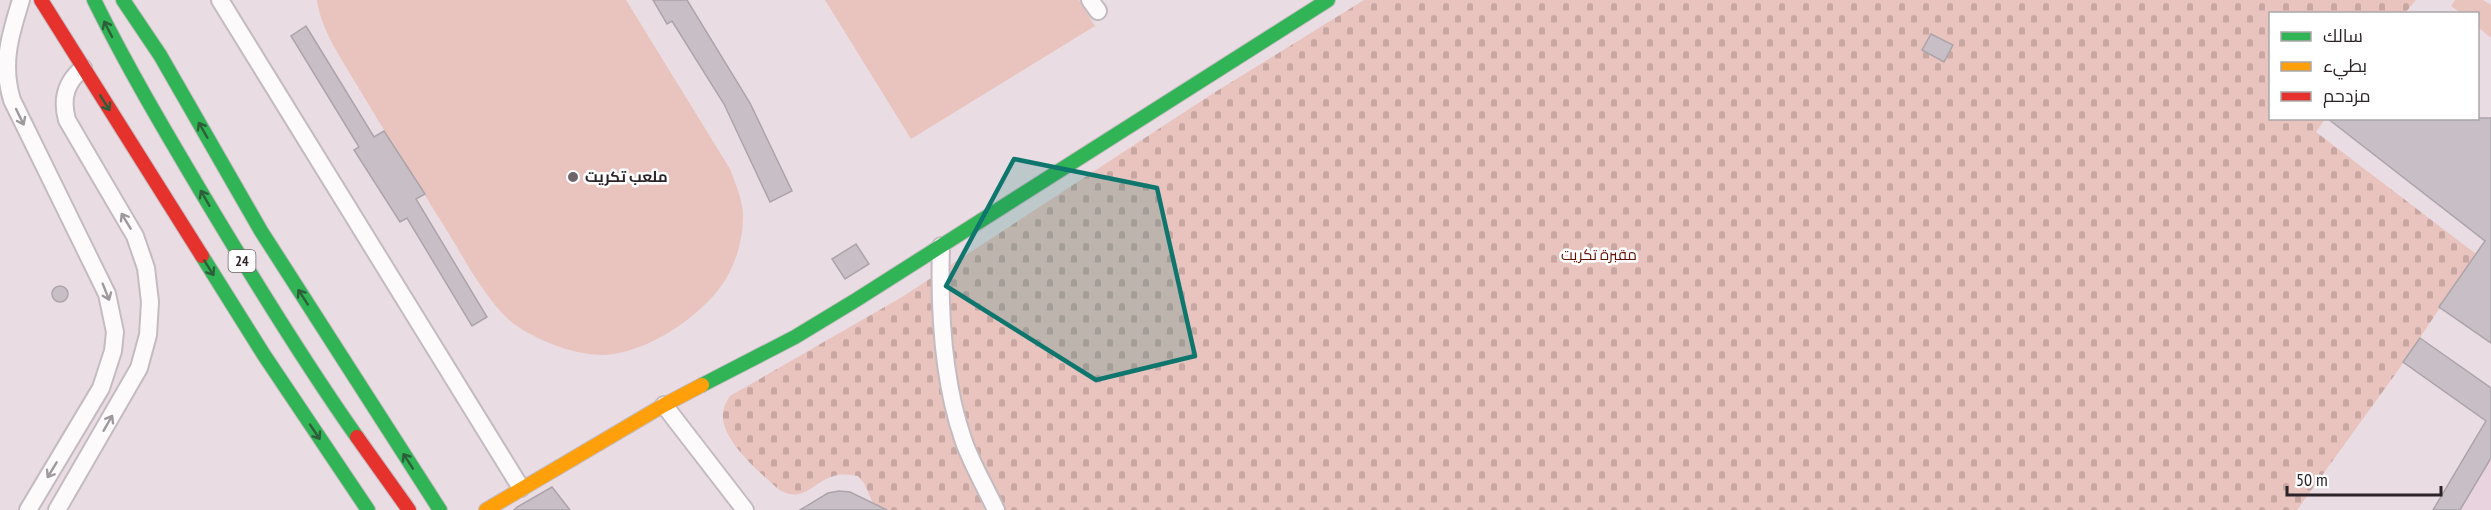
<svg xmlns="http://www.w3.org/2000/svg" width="2491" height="510" viewBox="0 0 2491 510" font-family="'PT Sans Narrow',Cairo,sans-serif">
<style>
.built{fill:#e9d3de}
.cemetery{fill:url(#cemetery-stones)}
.park{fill:#e9c3be}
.building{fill:#c7bfc5;stroke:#aca4aa;stroke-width:1.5}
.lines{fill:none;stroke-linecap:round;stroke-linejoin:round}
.street-casing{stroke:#c4bbc0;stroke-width:20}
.fast-casing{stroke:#c4bbc0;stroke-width:16}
.slow-casing{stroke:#c4bbc0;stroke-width:16}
.jam-casing{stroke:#c4bbc0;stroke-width:16}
.street{stroke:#fcfafb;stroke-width:16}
.fast{stroke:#30b455;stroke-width:14}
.slow{stroke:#ff9f0a;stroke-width:14}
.jam{stroke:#e5322d;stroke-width:14}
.oneway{stroke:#2d5d39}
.oneway2{stroke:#9e999c}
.marked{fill:#0f766e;fill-opacity:0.2;stroke:#0f766e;stroke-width:4.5;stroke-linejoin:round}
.poi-dot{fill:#6e6469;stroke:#fff;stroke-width:2}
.labels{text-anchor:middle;stroke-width:5;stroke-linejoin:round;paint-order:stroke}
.shield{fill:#fff;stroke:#6b6568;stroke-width:1.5}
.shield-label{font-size:14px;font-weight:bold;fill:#2b2327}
.poi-label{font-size:15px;font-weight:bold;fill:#2b2327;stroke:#fff;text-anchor:start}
.park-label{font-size:15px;fill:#640f00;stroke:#fff}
</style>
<defs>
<pattern id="cemetery-stones" width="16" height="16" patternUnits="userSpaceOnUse" patternTransform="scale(1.5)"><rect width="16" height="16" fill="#e9c3be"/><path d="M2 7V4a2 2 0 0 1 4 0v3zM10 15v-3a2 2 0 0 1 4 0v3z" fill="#c8a7a3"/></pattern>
</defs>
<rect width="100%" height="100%" fill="#e9dde3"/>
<path class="built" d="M2491,453V510H2456Z"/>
<path class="cemetery" d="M1364,0H2416L2405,13L2270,14V118L2325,119L2316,132L2476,254L2399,369L2297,510H876L864,483L858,476C850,475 842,473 834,476C812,482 803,505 778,489C760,472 715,436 724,408C725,404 728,399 730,396L902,297L1212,94Z"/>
<g class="park">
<path d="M317,0H626L730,169C736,185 743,201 743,217C743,240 736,263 724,282C701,317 645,354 603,355C578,355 551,345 530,334C519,328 509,321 501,312C477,285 460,251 441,221C412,175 383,129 355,82C340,56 321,30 317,0Z"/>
<path d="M825,0H1079L1095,26L911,139Z"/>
<path d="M2455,0H2483L2491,5V38L2478,27V14L2461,13L2451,6Z"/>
</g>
<g class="building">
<path d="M653,0H687L750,103L792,191L770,202L724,104L672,21L667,24Z"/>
<path d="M306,26L374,137L384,131L425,194L416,199L487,317L472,326L407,218L400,222L354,150L359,147L291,36Z"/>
<path d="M1931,34L1953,45L1944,62L1922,50Z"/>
<path d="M2327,118H2491V343L2439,307L2485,241Z"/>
<path d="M856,244L869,264L845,279L832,259Z"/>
<circle cx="60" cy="294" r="8"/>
<path d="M2420,338L2491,388V458L2460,510H2433L2486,421L2403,362Z"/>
<path d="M552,487L570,510H514L517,507Z"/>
<path d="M839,491L850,492L887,510H800L828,493Z"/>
</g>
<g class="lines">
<g class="street-casing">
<g id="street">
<path d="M21,0C10,35 1,64 12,100L107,294L115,332L113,351L101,388L28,510"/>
<path d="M220,0L521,488"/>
<path d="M1090,0L1098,11"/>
<path d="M941,246C939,309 942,378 963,439C971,463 985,486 996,510"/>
<path d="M664,405L745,510"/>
<path d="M57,510L139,368L148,335L150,302L146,268L135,236L67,120C61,98 66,82 83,68"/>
</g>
</g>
<g class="fast-casing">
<g id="fast">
<path d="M94,0C127,67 165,131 203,195C252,277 302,359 357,437"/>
<path d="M123,0L160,55L261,231L440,510"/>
<path d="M202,256L264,355L368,510"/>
<path d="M702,385L795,337L856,300L1328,0"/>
</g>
</g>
<g class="slow-casing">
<path id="slow" d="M486,510L664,405L702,385"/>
</g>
<g class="jam-casing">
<g id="jam">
<path d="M41,0L202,256"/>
<path d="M357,437L409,510"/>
</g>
</g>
<use href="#street" class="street"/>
<use href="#fast" class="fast"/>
<use href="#slow" class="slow"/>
<use href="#jam" class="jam"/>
</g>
<defs><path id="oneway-shaft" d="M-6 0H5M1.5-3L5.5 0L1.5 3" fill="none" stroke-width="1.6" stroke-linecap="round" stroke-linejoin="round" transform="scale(1.5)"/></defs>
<g class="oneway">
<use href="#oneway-shaft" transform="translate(108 29) rotate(-117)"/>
<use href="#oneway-shaft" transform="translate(105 103) rotate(58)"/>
<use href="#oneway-shaft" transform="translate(203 130) rotate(-120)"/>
<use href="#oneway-shaft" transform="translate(205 198) rotate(-120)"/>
<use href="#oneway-shaft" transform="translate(209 268) rotate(58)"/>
<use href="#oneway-shaft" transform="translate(303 297) rotate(-123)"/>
<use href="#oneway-shaft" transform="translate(315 432) rotate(56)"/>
<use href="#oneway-shaft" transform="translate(408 461) rotate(-123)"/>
</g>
<g class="oneway2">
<use href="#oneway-shaft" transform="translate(20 117) rotate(64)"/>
<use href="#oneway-shaft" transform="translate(126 221) rotate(-121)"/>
<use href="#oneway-shaft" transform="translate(106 292) rotate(68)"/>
<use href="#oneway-shaft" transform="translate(108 423) rotate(-60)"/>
<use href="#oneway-shaft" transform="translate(52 470) rotate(121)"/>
</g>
<path class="marked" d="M1014,159L1157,188L1195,356L1096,380L946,286Z"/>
<circle class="poi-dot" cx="573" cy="177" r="6"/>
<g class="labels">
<rect class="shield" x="228.5" y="250" width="27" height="22" rx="4.5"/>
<g class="shield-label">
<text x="242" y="266">24</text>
</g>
<g class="poi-label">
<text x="585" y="182">ملعب تكريت</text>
</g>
<g class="park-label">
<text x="1599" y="260">مقبرة تكريت</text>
</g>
</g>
<rect x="2269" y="12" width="210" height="108" fill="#ffffff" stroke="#aaa7a9" stroke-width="1.5"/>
<rect x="2281" y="32" width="30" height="9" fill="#30b455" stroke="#aaa7a9" stroke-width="1.5"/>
<text x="2323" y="42" font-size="18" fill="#2b2327">سالك</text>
<rect x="2281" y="62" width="30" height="9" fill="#ff9f0a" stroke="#aaa7a9" stroke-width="1.5"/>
<text x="2323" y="72" font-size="18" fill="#2b2327">بطيء</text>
<rect x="2281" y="92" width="30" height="9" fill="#e5322d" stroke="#aaa7a9" stroke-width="1.5"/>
<text x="2323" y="102" font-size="18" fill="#2b2327">مزدحم</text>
<path d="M2287 486v9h154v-9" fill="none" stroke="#2b2327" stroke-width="3"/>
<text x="2296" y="486" font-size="18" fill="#2b2327" stroke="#ffffff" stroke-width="4.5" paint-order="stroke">50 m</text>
</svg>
